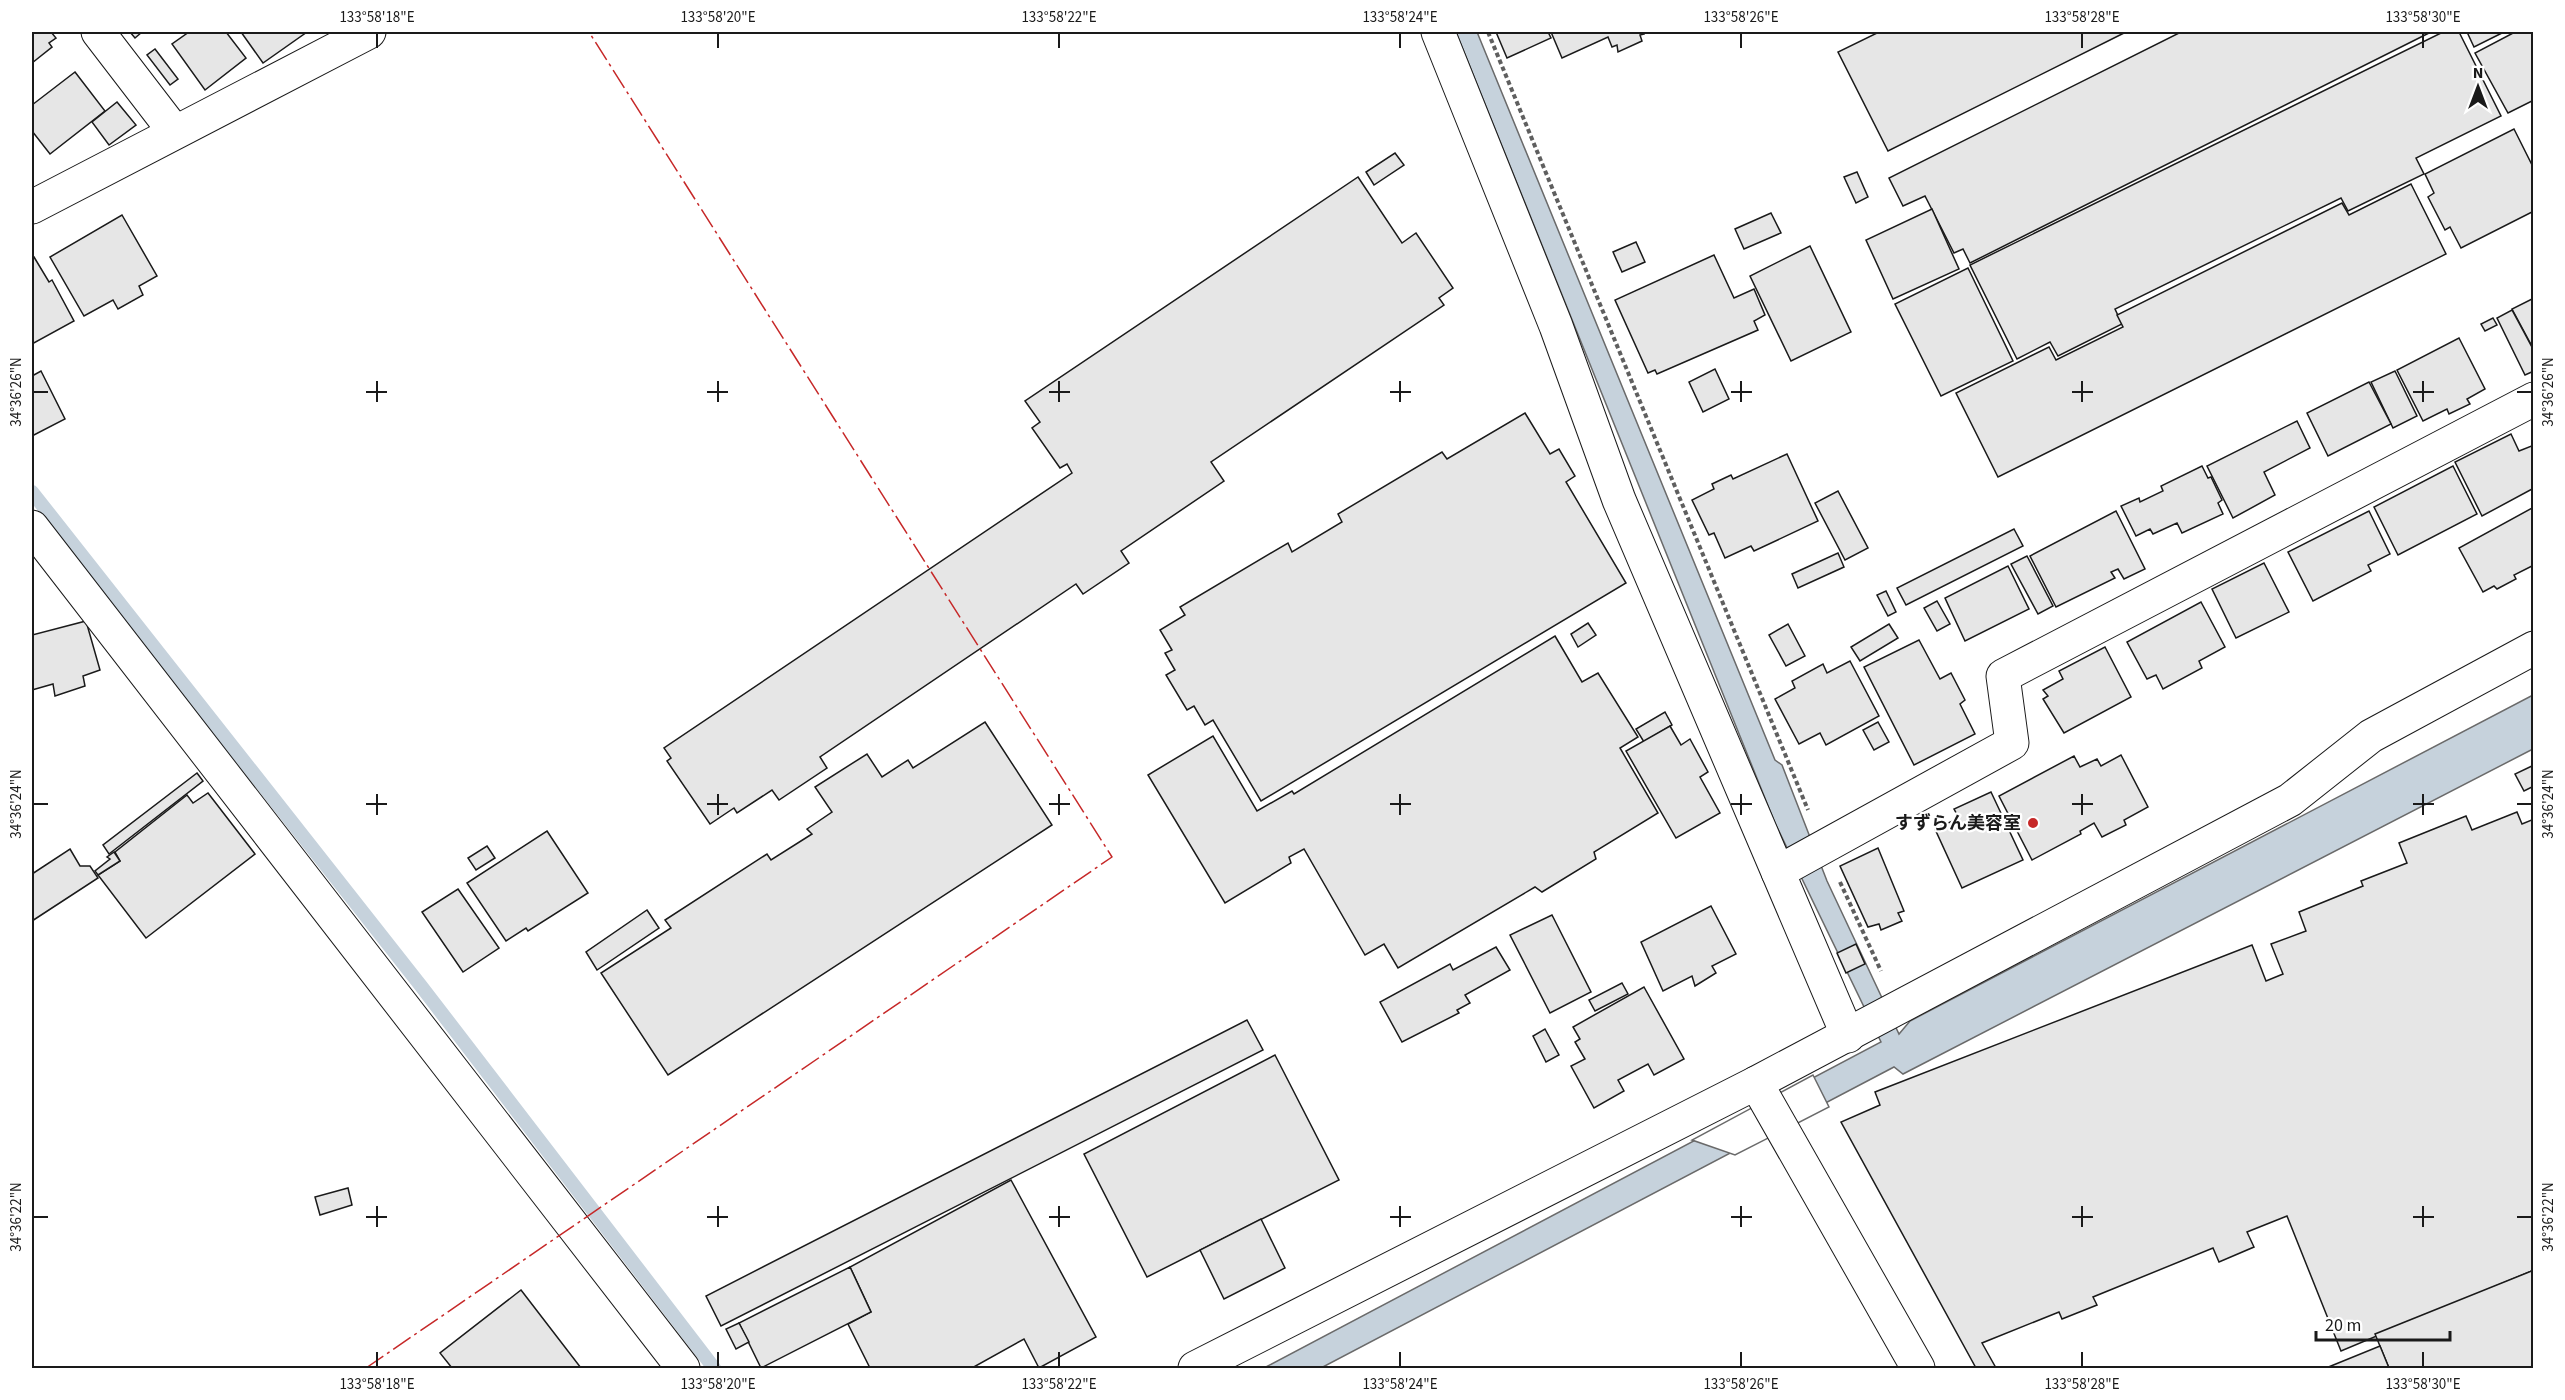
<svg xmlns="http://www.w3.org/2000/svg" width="2565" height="1400" viewBox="0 0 2565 1400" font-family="'Source Sans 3','Noto Sans JP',sans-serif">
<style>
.water{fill:#c6d2dc;stroke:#6a6a6a;stroke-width:1.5}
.pier{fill:#fff;stroke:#6a6a6a;stroke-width:1.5}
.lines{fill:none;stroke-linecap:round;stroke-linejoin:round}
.stream{stroke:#c6d2dc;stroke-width:14}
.building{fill:#e6e6e6;stroke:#1a1a1a;stroke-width:1.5}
.minor-casing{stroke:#1a1a1a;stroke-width:35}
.tertiary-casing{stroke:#1a1a1a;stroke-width:35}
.path{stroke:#5f5f5f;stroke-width:4;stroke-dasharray:4.5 3;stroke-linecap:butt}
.minor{stroke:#fff;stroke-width:33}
.tertiary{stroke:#fff;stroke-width:33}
.power{stroke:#c62828;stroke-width:1.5;stroke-dasharray:21 4.5 3 4.5;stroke-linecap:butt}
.ticks{fill:none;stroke:#1a1a1a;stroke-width:2}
.poi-dot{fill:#c62828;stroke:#fff;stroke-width:2}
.labels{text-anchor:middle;stroke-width:4.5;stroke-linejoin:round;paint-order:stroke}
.poi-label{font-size:18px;font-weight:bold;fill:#1a1a1a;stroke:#fff;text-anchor:end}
.neatline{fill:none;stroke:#1a1a1a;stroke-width:2}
.ticks-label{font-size:15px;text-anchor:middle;fill:#1a1a1a}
</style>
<rect width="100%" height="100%" fill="#fff"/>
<path class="water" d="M1456,32H1477L1775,760L1782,765L1827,881L1899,1034L1910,1021L2533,695V749L1903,1074L1894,1067L1321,1368H1264L1881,1042L1775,823Z"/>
<path class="pier" d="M1813,1075L1829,1107L1735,1155L1692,1140Z"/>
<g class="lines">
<path class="stream" d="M32,492L421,986L714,1368"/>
</g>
<g class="building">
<path d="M32,32H51L56,38L49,43L52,47L32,63Z"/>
<path d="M130,32H142L135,38Z"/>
<path d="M189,32H226L246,58L205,90L172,44Z"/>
<path d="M241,32H307L263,63Z"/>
<path d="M1496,32H1548L1551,38L1507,58Z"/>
<path d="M1551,32H1643L1644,34L1640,35L1642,41L1618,52L1617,45L1612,47L1608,37L1562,58Z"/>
<path d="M1879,32H2126L1888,151L1838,52Z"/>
<path d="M2181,32H2431L1970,263L1963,249L1954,253L1925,196L1903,206L1889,178Z"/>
<path d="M2443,32H2459L2501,116L2416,158L2424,174L2348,211L2341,198L2115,309L2122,324L2058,356L2050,342L2017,359L1970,265Z"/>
<path d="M2467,32H2504L2474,47Z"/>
<path d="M2515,32H2534V100L2508,113L2475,53Z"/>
<path d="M155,49L178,79L170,85L147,55Z"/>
<path d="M75,72L105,111L50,154L32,131V105Z"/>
<path d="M117,102L136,125L109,145L92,122Z"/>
<path d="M2514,129L2534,169V211L2461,248L2450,227L2445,230L2428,197L2434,193L2425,174Z"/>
<path d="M1395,153L1404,165L1374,185L1366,172Z"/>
<path d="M1857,172L1868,197L1856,203L1844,177Z"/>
<path d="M1358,177L1402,243L1416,233L1453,288L1439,298L1444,305L1211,462L1224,481L1121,551L1129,563L1083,594L1076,584L820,757L827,768L779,800L772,790L737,813L734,808L710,824L667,761L671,758L664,748L1072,473L1067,464L1060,468L1032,428L1040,422L1025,401Z"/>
<path d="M2411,184L2446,254L1998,477L1956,393L2049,347L2056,360L2123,327L2117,315L2342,203L2349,215Z"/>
<path d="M1932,209L1959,269L1893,299L1866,240Z"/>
<path d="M1771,213L1781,233L1744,249L1735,229Z"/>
<path d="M122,215L157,276L139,286L143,295L118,309L113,300L84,316L50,257Z"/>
<path d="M1636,242L1645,262L1622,272L1613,252Z"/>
<path d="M1810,246L1851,332L1791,361L1750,276Z"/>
<path d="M1714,255L1734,298L1754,289L1765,315L1754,321L1758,330L1657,374L1655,370L1648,373L1615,300Z"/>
<path d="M34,257L49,282L52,280L74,321L32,344V258Z"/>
<path d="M1968,268L2013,361L1941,396L1895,304Z"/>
<path d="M2534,298V350L2512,309Z"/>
<path d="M2512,310L2534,351V371L2525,375L2497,318Z"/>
<path d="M2493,318L2497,325L2485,331L2481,324Z"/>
<path d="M2459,338L2485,389L2467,399L2470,404L2449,414L2447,409L2423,421L2397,370Z"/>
<path d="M1715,369L1729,399L1703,412L1689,382Z"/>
<path d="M41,371L65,419L32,436V376Z"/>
<path d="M2395,371L2417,416L2393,428L2371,382Z"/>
<path d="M2369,382L2391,424L2328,456L2307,413Z"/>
<path d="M1525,413L1550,454L1559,449L1575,476L1566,482L1626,583L1261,801L1213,720L1205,725L1194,706L1187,710L1166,675L1175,670L1165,653L1172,650L1160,630L1185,615L1180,607L1288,543L1292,552L1342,522L1338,514L1442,452L1447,459Z"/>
<path d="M2297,421L2310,448L2264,472L2275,495L2233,518L2207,466Z"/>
<path d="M2511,434L2519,451L2534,445V488L2482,516L2455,462Z"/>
<path d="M1787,454L1818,521L1754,551L1751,546L1725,558L1714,533L1709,535L1692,500L1714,489L1712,484L1731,475L1733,479Z"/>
<path d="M2202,466L2208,478L2211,477L2222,500L2218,503L2223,514L2182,533L2177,523L2153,534L2150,529L2136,536L2121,506L2139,498L2140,502L2163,491L2161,486Z"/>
<path d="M2453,466L2477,514L2398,555L2374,507Z"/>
<path d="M1838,491L1868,548L1845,560L1815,503Z"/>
<path d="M2534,507V565L2514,575L2516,579L2497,589L2494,586L2483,592L2459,548Z"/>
<path d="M2116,511L2145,569L2124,579L2118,569L2111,572L2115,578L2056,607L2030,556Z"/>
<path d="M2369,511L2390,554L2368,565L2371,571L2313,601L2288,552Z"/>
<path d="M2014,529L2023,546L1906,605L1897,588Z"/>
<path d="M1838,553L1844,567L1798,588L1792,574Z"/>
<path d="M2027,556L2053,606L2038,614L2011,564Z"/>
<path d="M2264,563L2289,612L2236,638L2212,589Z"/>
<path d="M2008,566L2029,609L1965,641L1945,598Z"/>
<path d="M1886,591L1896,612L1888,616L1877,595Z"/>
<path d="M1937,601L1950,624L1937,631L1924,608Z"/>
<path d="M2201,602L2225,647L2199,661L2202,668L2163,689L2156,675L2147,679L2127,642Z"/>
<path d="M86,621L100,670L83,676L85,686L55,696L53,684L32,690V635Z"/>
<path d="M1588,623L1596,635L1578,647L1571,634Z"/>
<path d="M1788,624L1805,656L1786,666L1769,635Z"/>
<path d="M1889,624L1898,638L1860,661L1851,647Z"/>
<path d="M1555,636L1582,682L1598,673L1638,737L1620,748L1658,813L1594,852L1596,859L1542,892L1535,887L1398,968L1384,944L1365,955L1304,849L1289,857L1291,863L1225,903L1148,775L1213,736L1257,811L1292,791L1294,794Z"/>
<path d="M1919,640L1940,679L1951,673L1965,700L1960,704L1975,734L1914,765L1864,667Z"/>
<path d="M2105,647L2131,697L2064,733L2043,699L2048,696L2043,690L2063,679L2059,671Z"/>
<path d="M1850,661L1879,716L1826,745L1820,733L1799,744L1775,699L1795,688L1792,681L1823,664L1827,673Z"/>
<path d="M1665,712L1672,725L1644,742L1636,729Z"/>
<path d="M985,722L1052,825L668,1075L601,973L671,928L665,920L767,854L771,860L812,834L807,829L832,812L815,787L867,754L882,777L908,760L913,768Z"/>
<path d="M1878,722L1889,742L1874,750L1863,730Z"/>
<path d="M1670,726L1681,745L1690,739L1708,772L1700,777L1720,813L1676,838L1626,751Z"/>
<path d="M2121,755L2148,807L2124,820L2126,825L2102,837L2094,823L2080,831L2081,834L2032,860L1999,796L2074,756L2080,767L2097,759L2101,766Z"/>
<path d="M2534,765V786L2524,791L2515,774Z"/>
<path d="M197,773L203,781L109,854L103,845Z"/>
<path d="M1991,792L2023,860L1962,888L1935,829L1959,818L1954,809Z"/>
<path d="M208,793L255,854L146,938L98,875L120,861L115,852L187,795L193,803Z"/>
<path d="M2517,812L2522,824L2534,819V1270L2341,1351L2287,1216L2247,1232L2254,1247L2219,1262L2213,1248L2093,1297L2097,1305L2062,1319L2059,1312L1982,1343L1996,1368H1976L1841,1122L1880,1105L1875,1092L2252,945L2266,981L2283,974L2271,944L2306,931L2299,912L2363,886L2361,881L2407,863L2399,843L2466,816L2472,830Z"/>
<path d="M547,831L588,893L528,931L526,928L506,941L467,883Z"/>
<path d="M487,846L495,858L476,870L468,858Z"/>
<path d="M1878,848L1904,911L1898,913L1902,921L1881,930L1879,924L1868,927L1840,866Z"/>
<path d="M70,849L80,866H90L98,878L32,921V874Z"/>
<path d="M114,852L120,861L98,875L95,871L110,859L107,857Z"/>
<path d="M458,889L499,948L463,972L422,912Z"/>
<path d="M1711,906L1736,954L1712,966L1716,973L1695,986L1692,976L1663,991L1641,942Z"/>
<path d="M647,910L659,928L597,970L586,952Z"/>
<path d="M1552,915L1591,992L1550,1013L1510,935Z"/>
<path d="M1856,944L1865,964L1846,973L1837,953Z"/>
<path d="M1496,947L1510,970L1465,995L1470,1003L1457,1010L1459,1013L1402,1042L1380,1002L1450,964L1453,970Z"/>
<path d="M1622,983L1628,994L1595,1011L1589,1000Z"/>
<path d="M1644,987L1684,1059L1654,1075L1648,1064L1618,1080L1624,1091L1594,1108L1571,1066L1585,1059L1575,1042L1580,1039L1573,1027Z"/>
<path d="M1247,1020L1263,1050L721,1326L706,1296Z"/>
<path d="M1545,1029L1559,1055L1546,1062L1533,1036Z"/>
<path d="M1275,1055L1339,1180L1147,1277L1084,1154Z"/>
<path d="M1011,1180L1096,1337L1039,1368L1024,1339L972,1368H870L848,1324L871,1312L850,1267Z"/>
<path d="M348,1188L352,1205L320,1215L315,1197Z"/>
<path d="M1261,1219L1285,1268L1224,1299L1200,1250Z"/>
<path d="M850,1267L871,1312L761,1368L739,1323Z"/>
<path d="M2534,1270V1368H2389L2375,1334Z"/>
<path d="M521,1290L581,1368H452L440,1353Z"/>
<path d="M739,1323L749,1342L736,1349L726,1329Z"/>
<path d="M2380,1346L2389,1368H2326Z"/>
</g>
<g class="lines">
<g class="minor-casing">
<g id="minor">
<path d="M98,32L174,131"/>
<path d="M1438,32L1556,326L1619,500L1848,1036"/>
<path d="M32,207L369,32"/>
<path d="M32,527L683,1368"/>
<path d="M1778,872L2012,743L2003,676L2534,399"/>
<path d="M1756,1083L2290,800L2371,736L2534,648"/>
</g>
</g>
<g class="tertiary-casing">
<path id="tertiary" d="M1195,1368L1756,1083L1918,1368"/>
</g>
<g class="path">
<path d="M1488,32L1808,810"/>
<path d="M1840,882L1881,971"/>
</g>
<use href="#minor" class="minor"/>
<use href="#tertiary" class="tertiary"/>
<path class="power" d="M366,1368L1112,857L589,32"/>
</g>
<path class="ticks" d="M377,33V48M718,33V48M1059,33V48M1400,33V48M1741,33V48M2082,33V48M2423,33V48M377,381V402M718,381V402M1059,381V402M1400,381V402M1741,381V402M2082,381V402M2423,381V402M33,392H48M366,392H387M707,392H728M1049,392H1070M1390,392H1411M1731,392H1752M2072,392H2093M2413,392H2434M2517,392H2532M377,794V815M718,794V815M1059,794V815M1400,794V815M1741,794V815M2082,794V815M2423,794V815M33,804H48M366,804H387M707,804H728M1049,804H1070M1390,804H1411M1731,804H1752M2072,804H2093M2413,804H2434M2517,804H2532M377,1206V1227M718,1206V1227M1059,1206V1227M1400,1206V1227M1741,1206V1227M2082,1206V1227M2423,1206V1227M33,1217H48M366,1217H387M707,1217H728M1049,1217H1070M1390,1217H1411M1731,1217H1752M2072,1217H2093M2413,1217H2434M2517,1217H2532M377,1352V1367M718,1352V1367M1059,1352V1367M1400,1352V1367M1741,1352V1367M2082,1352V1367M2423,1352V1367"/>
<circle class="poi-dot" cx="2033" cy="823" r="6"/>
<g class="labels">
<g class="poi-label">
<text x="2021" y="829">すずらん美容室</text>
</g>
</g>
<rect width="2565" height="1400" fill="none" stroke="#ffffff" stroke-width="66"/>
<g transform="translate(2478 87)" stroke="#ffffff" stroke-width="4.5" paint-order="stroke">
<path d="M0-4.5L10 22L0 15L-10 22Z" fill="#1a1a1a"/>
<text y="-9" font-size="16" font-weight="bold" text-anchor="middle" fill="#1a1a1a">N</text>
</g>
<path d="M2316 1331v9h134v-9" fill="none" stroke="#1a1a1a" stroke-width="3"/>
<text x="2325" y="1331" font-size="18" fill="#1a1a1a" stroke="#ffffff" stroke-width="4.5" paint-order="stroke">20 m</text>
<rect x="33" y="33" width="2499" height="1334" class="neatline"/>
<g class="ticks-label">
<text x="377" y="22">133°58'18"E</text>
<text x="718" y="22">133°58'20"E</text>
<text x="1059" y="22">133°58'22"E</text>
<text x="1400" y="22">133°58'24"E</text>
<text x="1741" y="22">133°58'26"E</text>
<text x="2082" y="22">133°58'28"E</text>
<text x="2423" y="22">133°58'30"E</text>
<text transform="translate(16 392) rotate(-90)" y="5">34°36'26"N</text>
<text transform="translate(2548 392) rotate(-90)" y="5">34°36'26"N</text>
<text transform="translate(16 804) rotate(-90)" y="5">34°36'24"N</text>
<text transform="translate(2548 804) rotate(-90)" y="5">34°36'24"N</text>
<text transform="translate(16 1217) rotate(-90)" y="5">34°36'22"N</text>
<text transform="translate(2548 1217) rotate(-90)" y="5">34°36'22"N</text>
<text x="377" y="1389">133°58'18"E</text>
<text x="718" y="1389">133°58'20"E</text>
<text x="1059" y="1389">133°58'22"E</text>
<text x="1400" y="1389">133°58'24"E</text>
<text x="1741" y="1389">133°58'26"E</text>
<text x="2082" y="1389">133°58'28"E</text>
<text x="2423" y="1389">133°58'30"E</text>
</g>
</svg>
